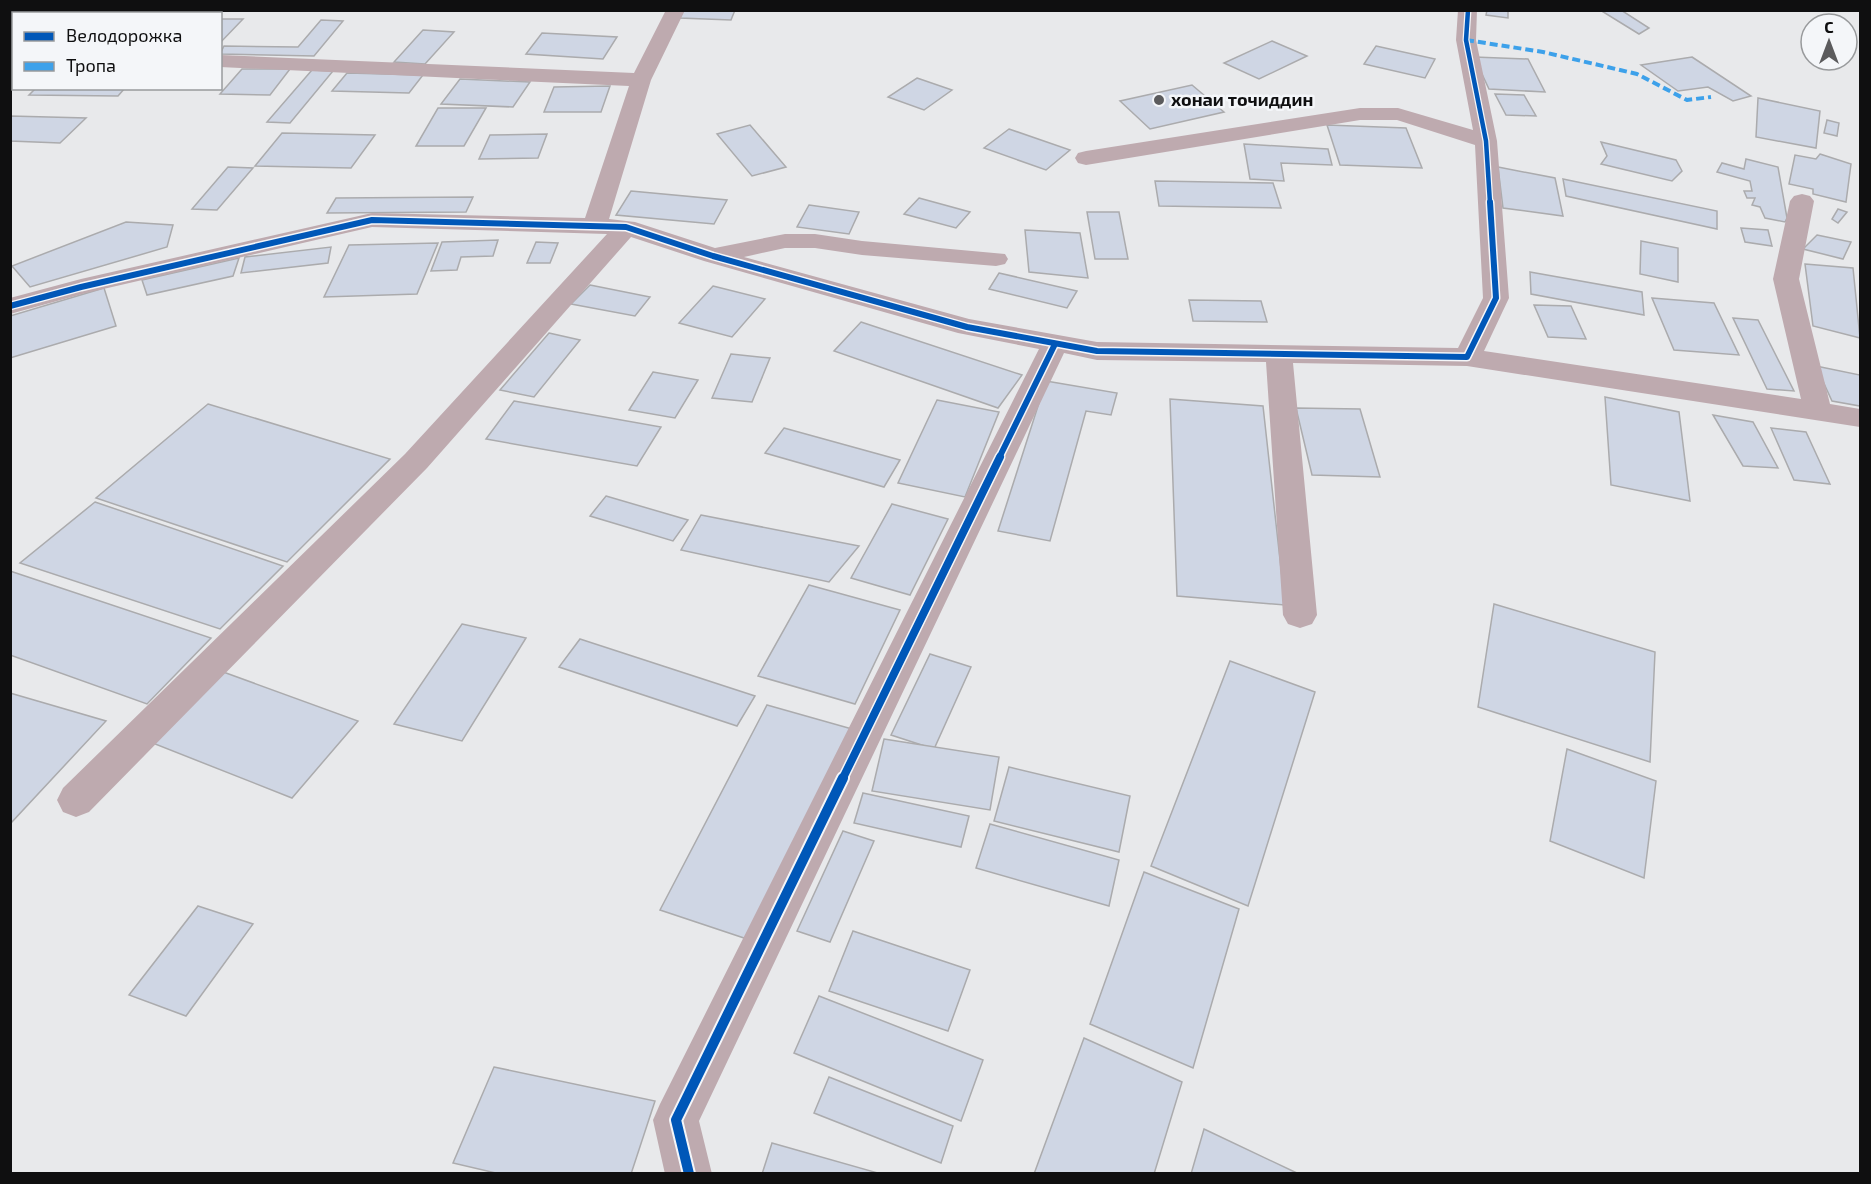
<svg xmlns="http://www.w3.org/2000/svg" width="1871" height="1184" viewBox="0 0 1871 1184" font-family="'Exo 2',sans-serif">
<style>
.building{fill:#cfd6e4;stroke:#ababad;stroke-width:1.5}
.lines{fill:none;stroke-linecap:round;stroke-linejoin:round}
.minor{fill:#beaaaf;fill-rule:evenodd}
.quiet{stroke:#3da1ea;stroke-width:4;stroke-dasharray:8 4;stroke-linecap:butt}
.cycleway-far3-casing{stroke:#f4f6f9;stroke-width:7}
.cycleway-far2-casing{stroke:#f4f6f9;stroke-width:9}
.cycleway-far1-casing{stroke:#f4f6f9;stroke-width:11}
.cycleway-casing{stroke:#f4f6f9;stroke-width:14}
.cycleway-far3{stroke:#0057b8;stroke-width:4.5}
.cycleway-far2{stroke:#0057b8;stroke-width:6}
.cycleway-far1{stroke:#0057b8;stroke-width:8}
.cycleway{stroke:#0057b8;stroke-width:10}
.poi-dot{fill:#5b5b5d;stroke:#f4f6f9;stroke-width:2}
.labels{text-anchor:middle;stroke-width:5;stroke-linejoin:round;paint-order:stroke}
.far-poi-label{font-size:18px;font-weight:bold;fill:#0f0f10;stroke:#f4f6f9;text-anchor:start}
</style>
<rect width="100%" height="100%" fill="#e8e9eb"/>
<g class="building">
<path d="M118,10H160L157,14H115Z"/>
<path d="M684,10H735L731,20L680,18Z"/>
<path d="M1487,10H1508V18L1486,15Z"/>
<path d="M1600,10H1621L1649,28L1639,34Z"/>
<path d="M220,19H243L220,43Z"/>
<path d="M321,20L343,21L314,56L220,54L224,46L298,47Z"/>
<path d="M423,30L454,32L425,64L394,62Z"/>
<path d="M542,33L617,37L603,59L526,54Z"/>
<path d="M1272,41L1307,56L1259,79L1224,63Z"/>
<path d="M1376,46L1435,59L1425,78L1364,64Z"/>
<path d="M1474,57L1528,59L1545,92L1489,89Z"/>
<path d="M1692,57L1751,96L1733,101L1708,87L1678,91L1641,65Z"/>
<path d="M242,69H290L270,95L220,94Z"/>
<path d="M312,70L333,71L290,123L267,122Z"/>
<path d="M347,73L423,75L409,93L332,91Z"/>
<path d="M917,78L952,90L924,110L888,97Z"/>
<path d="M460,79L530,82L513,107L441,104Z"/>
<path d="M1192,85L1224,112L1150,129L1120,101Z"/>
<path d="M610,86L601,112H544L554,87Z"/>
<path d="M36,88H125L118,96L29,95Z"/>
<path d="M1495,94L1524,95L1536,116L1506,115Z"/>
<path d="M1758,98L1820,111L1816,148L1756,137Z"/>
<path d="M438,108H486L464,146H416Z"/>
<path d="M10,116L86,118L60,143L10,141Z"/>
<path d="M1827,120L1839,123L1837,136L1824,133Z"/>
<path d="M750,125L786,167L752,176L717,134Z"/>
<path d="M1327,125L1406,128L1422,168L1340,165Z"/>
<path d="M1009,129L1070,150L1046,170L984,148Z"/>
<path d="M282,133L375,135L351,168L255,166Z"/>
<path d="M547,134L538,158L479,159L490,135Z"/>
<path d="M1601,142L1676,160L1682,171L1672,181L1601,164L1607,156Z"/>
<path d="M1244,144L1328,149L1332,165L1281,163L1284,181L1250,179Z"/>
<path d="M1820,154L1851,164L1846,202L1813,194V189L1789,184L1795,155L1816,159Z"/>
<path d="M1746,159L1778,167L1787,218L1785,222L1765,218L1760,207L1752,205L1755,198H1747L1744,191H1752L1750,181L1717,172L1722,163L1744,169Z"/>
<path d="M228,167L253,168L217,210L192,209Z"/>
<path d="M1498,167L1555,178L1563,216L1503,208Z"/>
<path d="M1563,179L1717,211V229L1566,196Z"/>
<path d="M1155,181L1273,183L1281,208L1159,206Z"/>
<path d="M631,191L727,200L714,224L616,215Z"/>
<path d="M473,197L466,212L327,213L336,198Z"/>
<path d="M919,198L970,212L956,228L904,214Z"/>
<path d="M809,205L859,212L849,234L797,227Z"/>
<path d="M1838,209L1847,212L1838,223L1832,219Z"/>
<path d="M1087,212H1119L1128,259H1095Z"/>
<path d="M126,222L173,225L167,247L30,287L12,266Z"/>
<path d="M1741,228L1768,230L1772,246L1745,242Z"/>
<path d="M1025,230L1080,233L1088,278L1029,272Z"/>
<path d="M1817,235L1851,242L1843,259L1803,249Z"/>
<path d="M498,240L493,256L461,257L457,270L431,271L442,242Z"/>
<path d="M1641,241L1678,248V282L1640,274Z"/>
<path d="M536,242L558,243L550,263H527Z"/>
<path d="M438,243L417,294L324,297L349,245Z"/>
<path d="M331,247L328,263L241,273L245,257Z"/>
<path d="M239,258L233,276L147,295L142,280Z"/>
<path d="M1805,264L1853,268L1860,338L1813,326Z"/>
<path d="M1530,272L1642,292L1644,315L1531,294Z"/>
<path d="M999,273L1077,291L1067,308L989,289Z"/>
<path d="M590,285L650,297L635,316L571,304Z"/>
<path d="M713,286L765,299L732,337L679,323Z"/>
<path d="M104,288L116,326L10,358V316Z"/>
<path d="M1652,298L1714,303L1739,355L1674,350Z"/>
<path d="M1189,300L1261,301L1267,322L1193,321Z"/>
<path d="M1534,305L1571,306L1586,339L1548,337Z"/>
<path d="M1733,318L1758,320L1794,391L1767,389Z"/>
<path d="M861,322L1022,375L998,408L834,351Z"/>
<path d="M549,333L580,340L534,397L500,390Z"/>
<path d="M731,354L770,358L752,402L712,398Z"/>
<path d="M1816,366L1860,375V406L1832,401Z"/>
<path d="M653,372L698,380L675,418L629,410Z"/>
<path d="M1046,381L1117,393L1111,415L1086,411L1050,541L998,531Z"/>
<path d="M1605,397L1679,412L1690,501L1611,485Z"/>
<path d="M1170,399L1263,406L1285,605L1177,596Z"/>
<path d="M937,400L999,412L965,497L898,483Z"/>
<path d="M514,401L661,427L637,466L486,439Z"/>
<path d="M208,404L390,459L287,562L96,498Z"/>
<path d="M1296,408L1360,409L1380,477L1312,475Z"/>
<path d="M1713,415L1753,422L1778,468L1743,466Z"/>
<path d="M784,428L900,460L884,487L765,453Z"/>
<path d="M1771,428L1806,432L1830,484L1794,480Z"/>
<path d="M606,496L688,520L673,541L590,516Z"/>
<path d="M95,502L283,566L220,629L20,563Z"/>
<path d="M892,504L948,519L910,595L851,578Z"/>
<path d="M701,515L859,546L829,582L681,550Z"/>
<path d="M10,571L211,638L147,704L10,655Z"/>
<path d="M809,585L900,610L855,704L758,676Z"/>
<path d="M1494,604L1655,652L1650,762L1478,707Z"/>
<path d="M462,624L526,638L462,741L394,724Z"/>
<path d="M580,639L755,696L737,726L559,667Z"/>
<path d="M930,654L971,667L934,749L891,735Z"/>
<path d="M1230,661L1315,692L1248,906L1151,866Z"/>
<path d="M215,669L358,721L292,798L145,740Z"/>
<path d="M10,693L106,721L10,824Z"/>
<path d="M767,705L852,729L756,942L660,910Z"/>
<path d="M884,739L999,757L990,810L872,791Z"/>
<path d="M1567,749L1656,781L1644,878L1550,841Z"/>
<path d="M1009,767L1130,796L1119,852L994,821Z"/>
<path d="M863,793L969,816L961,847L854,823Z"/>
<path d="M990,824L1119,860L1109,906L976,868Z"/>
<path d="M843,831L874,841L830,942L797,931Z"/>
<path d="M1144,872L1239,909L1193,1068L1090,1024Z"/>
<path d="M198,906L253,924L186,1016L129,995Z"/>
<path d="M853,931L970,970L948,1031L829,991Z"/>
<path d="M819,996L983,1060L961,1121L794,1053Z"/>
<path d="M1084,1038L1182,1082L1154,1174H1034Z"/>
<path d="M494,1067L655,1101L631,1174H500L453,1163Z"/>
<path d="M829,1077L953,1126L941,1163L814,1113Z"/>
<path d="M1204,1129L1299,1174H1191Z"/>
<path d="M772,1143L878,1173L877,1174H762Z"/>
</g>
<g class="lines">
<g class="minor">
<path d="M90,10H112L110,14H88Z"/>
<path d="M666,10H685L651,80L609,219L635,222L715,248L785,234H815L862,241L1005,254L1008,259L1005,264L996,266L862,255L815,248H785L744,257L969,319L1097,342L1458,348L1483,298L1475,145L1397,120H1360L1086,165L1078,163L1075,158L1078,153L1086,151L1360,108H1398L1473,130L1456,40L1458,10H1477L1476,40L1497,141L1509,298L1484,351L1801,399L1773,279L1790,201L1794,196L1802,194L1810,196L1814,201L1799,279L1830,404L1860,409V427L1467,366L1293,363L1317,615L1312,624L1300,628L1288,624L1283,615L1266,362L1097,360L1064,353L699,1121L712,1174H665L653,1120L660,1104L1039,349L958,333L704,261L631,237L427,468L89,812L76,817L63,812L57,800L63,788L405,454L607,234L372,227L86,293L10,314V298L81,279L372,213L585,218L629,86L220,67V55L634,73Z"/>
<path d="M14,54V66L10,67V55Z"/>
</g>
<path class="quiet" d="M1466,40L1543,52L1637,74L1687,100L1711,97"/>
<g class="cycleway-far3-casing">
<path id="cycleway-far3" d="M1468,10L1466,40L1486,141L1490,203"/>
</g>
<g class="cycleway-far2-casing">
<g id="cycleway-far2">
<path d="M10,306L81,287L372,220L626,227L713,256L967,327L1097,351L1467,357L1496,298L1490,202"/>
<path d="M999,458L1055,344"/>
</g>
</g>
<g class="cycleway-far1-casing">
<path id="cycleway-far1" d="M842,780L1000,457"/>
</g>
<g class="cycleway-casing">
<path id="cycleway" d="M689,1174L676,1120L843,778"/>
</g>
<use href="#cycleway-far3" class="cycleway-far3"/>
<use href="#cycleway-far2" class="cycleway-far2"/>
<use href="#cycleway-far1" class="cycleway-far1"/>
<use href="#cycleway" class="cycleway"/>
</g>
<circle class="poi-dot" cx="1159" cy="100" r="6"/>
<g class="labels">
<g class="far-poi-label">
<text x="1171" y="106">хонаи точиддин</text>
</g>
</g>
<rect width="1871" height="1184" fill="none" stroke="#0f0f10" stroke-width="24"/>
<rect x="12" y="12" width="210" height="78" fill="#f4f6f9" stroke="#989a9c" stroke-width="1.5"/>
<rect x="24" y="32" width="30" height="9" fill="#0057b8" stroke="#989a9c" stroke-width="1.5"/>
<text x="66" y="42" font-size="18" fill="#0f0f10">Велодорожка</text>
<rect x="24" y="62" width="30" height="9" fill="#3da1ea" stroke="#989a9c" stroke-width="1.5"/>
<text x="66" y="72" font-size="18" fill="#0f0f10">Тропа</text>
<g transform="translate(1829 42)"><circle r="28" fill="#f4f6f9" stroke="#989a9c" stroke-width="1.5"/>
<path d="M0-4.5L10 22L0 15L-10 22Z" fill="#5b5b5d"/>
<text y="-9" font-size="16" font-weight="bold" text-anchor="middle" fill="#0f0f10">С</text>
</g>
</svg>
